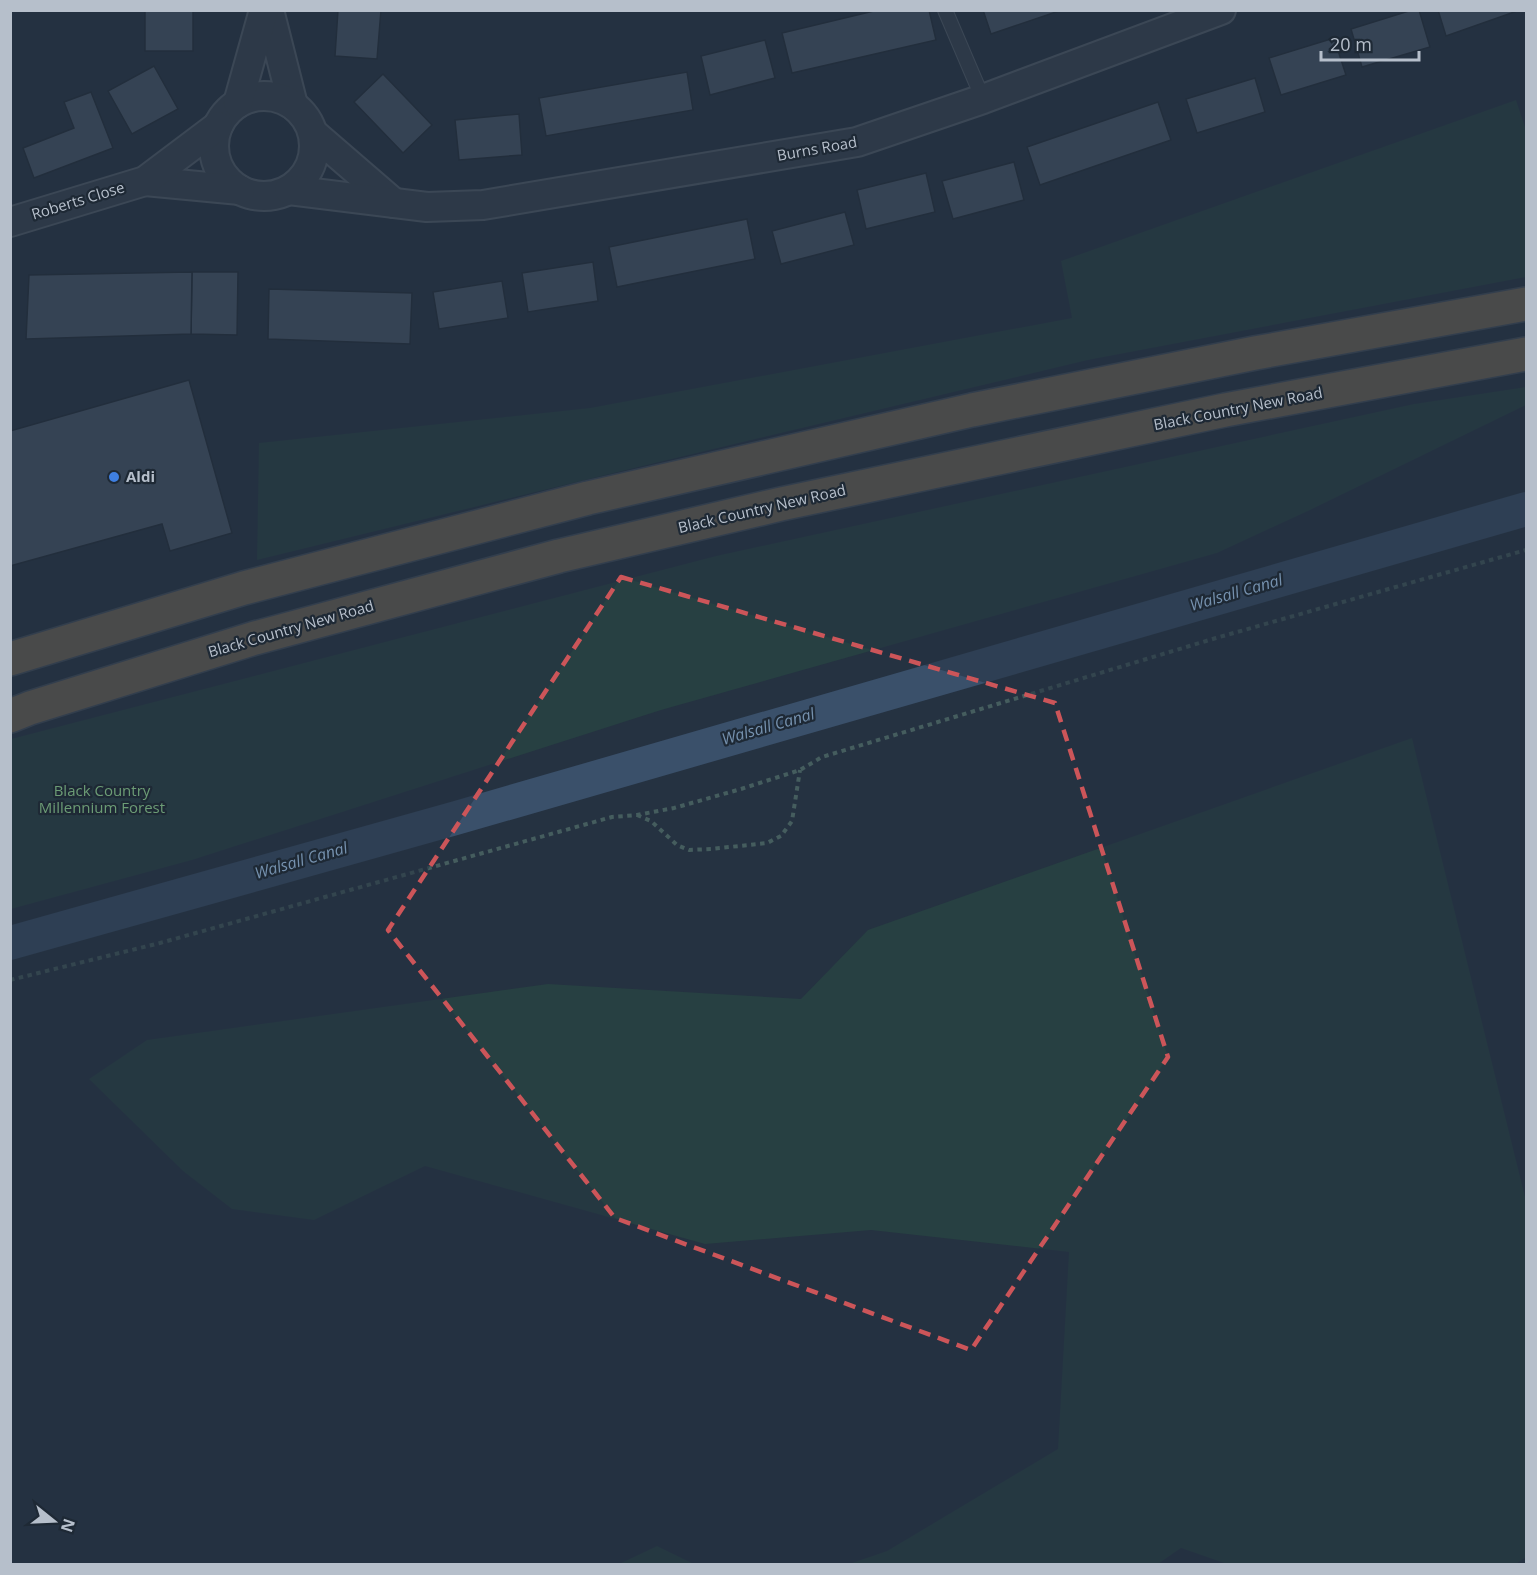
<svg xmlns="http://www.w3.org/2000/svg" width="1537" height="1575" viewBox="0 0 1537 1575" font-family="'Open Sans',sans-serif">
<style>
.green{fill:#274042}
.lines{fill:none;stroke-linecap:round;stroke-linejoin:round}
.canal{stroke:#3a506a;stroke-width:34}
.building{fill:#4b596a;stroke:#202b37;stroke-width:1.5}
.lane-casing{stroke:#57626e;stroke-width:16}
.street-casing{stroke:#57626e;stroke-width:32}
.highway-casing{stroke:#444f5b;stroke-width:36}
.path{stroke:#455d5e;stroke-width:4;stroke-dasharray:4.5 4.5;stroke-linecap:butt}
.lane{stroke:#394450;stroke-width:14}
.street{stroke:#394450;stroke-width:28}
.highway{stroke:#766856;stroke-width:33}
.marked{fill:none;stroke:#cc5559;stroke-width:4.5;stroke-dasharray:12 8;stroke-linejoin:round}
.shop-dot{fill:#3f7fe0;stroke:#1e2935;stroke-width:2}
.labels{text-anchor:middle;stroke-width:4.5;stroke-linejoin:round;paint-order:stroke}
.street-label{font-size:15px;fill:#b6bfcb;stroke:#1e2935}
.poi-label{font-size:15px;font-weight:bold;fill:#b6bfcb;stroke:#1e2935;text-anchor:start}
.park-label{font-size:15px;fill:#6c9c75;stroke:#1e2935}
.water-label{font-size:16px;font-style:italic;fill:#7591ae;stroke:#1e2935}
</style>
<rect width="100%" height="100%" fill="#253241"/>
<g class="green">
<path d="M1516,100L1526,130V277L1088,360L651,464L257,560L259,443L590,408L1072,318L1061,261Z"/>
<path d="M1526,387V405L1308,511L1217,553L661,710L192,860L11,909V739L716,556L1414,404Z"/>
<path d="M1412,738L1526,1201V1557L1516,1564H1227L1181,1548L1158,1564H849L887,1551L1058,1449L1069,1252L871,1230L705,1244L425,1166L314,1220L232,1209L183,1171L89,1079L147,1040L548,984L801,999L868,930Z"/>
<path d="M657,1546L694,1564H619Z"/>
</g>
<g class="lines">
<path class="canal" d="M10,943L456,818L1526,509"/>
</g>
<g class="building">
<rect x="145" y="10" width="48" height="41"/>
<path d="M338,10H381L377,59L335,56Z"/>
<path d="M878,10H929L936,40L792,73L782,33Z"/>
<path d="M983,10H1062L991,34Z"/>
<path d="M1412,10H1419L1430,47L1362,67L1351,29Z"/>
<path d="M1438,10H1520L1446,36Z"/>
<path d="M1334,38L1346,75L1281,95L1269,58Z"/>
<path d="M765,40L775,78L710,95L701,56Z"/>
<path d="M154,66L178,109L132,134L108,91Z"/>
<path d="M687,72L693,110L546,136L539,98Z"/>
<path d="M383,74L432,125L403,153L354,102Z"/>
<path d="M1255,78L1265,112L1197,133L1186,99Z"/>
<path d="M91,92L113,148L34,178L23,148L74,128L64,102Z"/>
<path d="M1158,102L1171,140L1040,185L1027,147Z"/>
<path d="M519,114L522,155L459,160L455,120Z"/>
<path d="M1014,162L1024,200L953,219L942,181Z"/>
<path d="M926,173L935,212L866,229L857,190Z"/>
<path d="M845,212L854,245L781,264L772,231Z"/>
<path d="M747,219L755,259L617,287L609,247Z"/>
<path d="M593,262L598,301L528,312L522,273Z"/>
<path d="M192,272H238L237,335L191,334Z"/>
<path d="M192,272L191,334L26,339L29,275Z"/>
<path d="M502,281L508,318L439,329L433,292Z"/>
<path d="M269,289L412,293L410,344L268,339Z"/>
<path d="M189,380L232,533L170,551L162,524L10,566V431Z"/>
</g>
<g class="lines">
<g class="lane-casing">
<path id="lane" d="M945,10L983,99"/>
</g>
<g class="street-casing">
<g id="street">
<path d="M269,10L293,105"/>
<circle cx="264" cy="146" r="50"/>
<path d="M238,103L264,10"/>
<path d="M313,133L394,203"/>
<path d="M145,181L240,190"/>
<path d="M289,190L427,207L483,205L857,142L983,99L1221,10"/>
<path d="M10,222L145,181L218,126"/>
</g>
</g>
<g class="highway-casing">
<g id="highway">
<path d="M10,659L244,588L588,498L972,410L1255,353L1526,304"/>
<path d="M10,716L30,708L255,638L559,556L781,504L1225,410L1526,354"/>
</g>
</g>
<g class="path">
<path d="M637,815L651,821L677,845L689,850L711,849L767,843L781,836L792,821L800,770"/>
<path d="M10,980L160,943L612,817L637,815L674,808L741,789L800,770L822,757L1216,638L1526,550"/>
</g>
<use href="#lane" class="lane"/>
<use href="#street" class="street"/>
<use href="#highway" class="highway"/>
</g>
<path d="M0 0H1537V1575H0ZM621,577L1055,703L1168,1057L971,1350L615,1218L388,930Z" fill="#253241" fill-opacity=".55" fill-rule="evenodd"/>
<path class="marked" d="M621,577L1055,703L1168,1057L971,1350L615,1218L388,930Z"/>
<circle class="shop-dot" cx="114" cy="477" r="6"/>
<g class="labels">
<g class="street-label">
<text transform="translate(817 149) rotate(-10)" y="5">Burns Road</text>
<text transform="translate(78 201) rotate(-17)" y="5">Roberts Close</text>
<text transform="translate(1238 409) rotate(-11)" y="5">Black Country New Road</text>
<text transform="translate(762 509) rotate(-13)" y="5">Black Country New Road</text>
<text transform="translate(291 629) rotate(-16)" y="5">Black Country New Road</text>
</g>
<g class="poi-label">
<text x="126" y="482">Aldi</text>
</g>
<g class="park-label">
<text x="102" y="796">Black Country<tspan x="102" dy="17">Millennium Forest</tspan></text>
</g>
<g class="water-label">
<text transform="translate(1236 592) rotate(-16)" y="6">Walsall Canal</text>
<text transform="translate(768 726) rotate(-16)" y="6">Walsall Canal</text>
<text transform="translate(301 860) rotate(-16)" y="6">Walsall Canal</text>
</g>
</g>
<rect width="1537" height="1575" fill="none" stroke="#b6bfcb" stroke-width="24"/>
<g transform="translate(54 1521) rotate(108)" stroke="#1e2935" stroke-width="4.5" paint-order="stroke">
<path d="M0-4.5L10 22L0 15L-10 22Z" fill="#b6bfcb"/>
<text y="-9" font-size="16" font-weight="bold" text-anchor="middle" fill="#b6bfcb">N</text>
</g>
<path d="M1321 51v9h98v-9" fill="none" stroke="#b6bfcb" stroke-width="3"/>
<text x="1330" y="51" font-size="18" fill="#b6bfcb" stroke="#1e2935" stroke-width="4.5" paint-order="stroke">20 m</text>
</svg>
